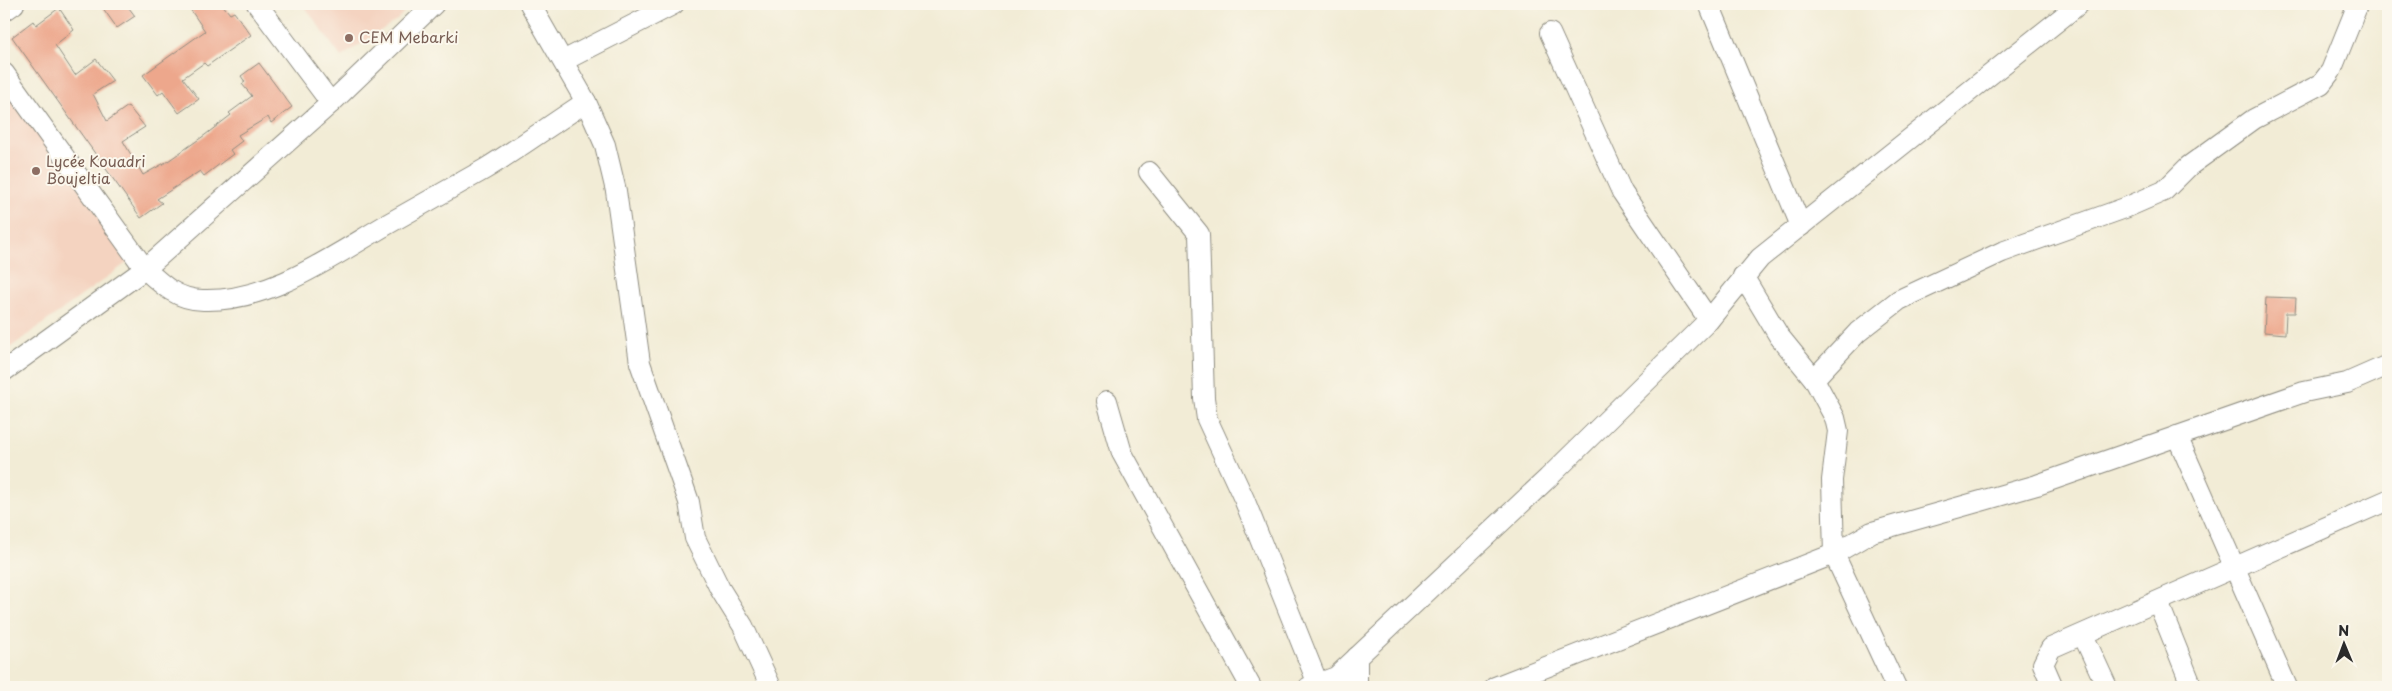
<svg xmlns="http://www.w3.org/2000/svg" width="2392" height="691" viewBox="0 0 2392 691" font-family="'Playpen Sans',sans-serif">
<style>
.built{fill:#f4d3c0}
.building{fill:#eda78c}
.lines{fill:none;stroke-linecap:round;stroke-linejoin:round}
.minor-casing{stroke:#8e8c80;stroke-width:22}
.minor{stroke:#fff;stroke-width:20}
.education-dot{fill:#8d6e63;stroke:#fbf7ec;stroke-width:2}
.labels{text-anchor:middle;stroke-width:4;stroke-linejoin:round;paint-order:stroke}
.education-label{font-size:15px;fill:#785e54;stroke:#fbf7ec;text-anchor:start}
</style>
<rect width="100%" height="100%" fill="#fbf7ec"/>
<filter id="ink" filterUnits="userSpaceOnUse"><feTurbulence type="fractalNoise" baseFrequency=".02" numOctaves="2"/><feDisplacementMap in="SourceGraphic" scale="10" xChannelSelector="R" yChannelSelector="G"/><feConvolveMatrix kernelMatrix="1 2 1 2 8 2 1 2 1" color-interpolation-filters="sRGB"/></filter>
<filter id="wash" filterUnits="userSpaceOnUse"><feTurbulence type="fractalNoise" baseFrequency=".0096" numOctaves="4" result="noise"/><feDisplacementMap in="SourceGraphic" scale="20" xChannelSelector="R" yChannelSelector="G"/><feGaussianBlur stdDeviation="1.12" result="paint"/><feColorMatrix in="noise" values="0 0 0 0 0 0 0 0 0 0 0 0 0 0 0 0 0 1.4 0 .05"/><feComposite in="paint" operator="in"/></filter>
<g filter="url(#wash)">
<rect width="100%" height="100%" fill="#f2ecd6"/>
<g class="built">
<path d="M303,4H410L398,19L341,57Z"/>
<path d="M4,84L132,259L4,352Z"/>
</g>
<g id="blocks">
<g class="building">
<path d="M100,4H126L135,16L117,28Z"/>
<path d="M198,4H222L230,14L234,12L251,35L207,66L204,63L183,78L199,99L179,113L163,91L158,95L143,75L205,31L190,9Z"/>
<path d="M59,8L74,30L55,45L75,75L96,59L113,81L93,94L107,121L128,106L145,127L123,141L143,175L168,161L205,135L231,115L229,113L252,96L242,84L245,82L241,76L259,63L292,107L271,123L268,117L238,135L242,141L230,150L233,154L204,176L200,171L157,199L162,203L141,218L12,37L33,21L36,25Z"/>
<path d="M2266,297L2296,298L2295,313H2286L2285,334L2264,332Z"/>
</g>
</g>
</g>
<g filter="url(#ink)">
<use href="#blocks" fill-opacity="0" stroke="#8e8c80" stroke-width="1"/>
<g class="lines">
<g class="minor-casing">
<g id="minor">
<path d="M257,4L331,103"/>
<path d="M530,4L586,102L605,145L616,191L640,363L689,502L695,538L720,589L743,626L771,687"/>
<path d="M1709,4L1801,226"/>
<path d="M4,11L14,4"/>
<path d="M1550,33L1622,192L1709,320"/>
<path d="M563,61L674,4"/>
<path d="M4,73L145,269C162,285 178,300 203,300C270,302 331,257 386,225C419,206 452,188 485,169C519,148 552,124 586,102"/>
<path d="M1149,172L1199,234L1204,398L1207,419L1244,499L1318,684"/>
<path d="M1743,276L1779,336L1814,379L1835,418L1838,431L1832,480L1834,554L1896,687"/>
<path d="M4,371L145,269L331,103L434,4"/>
<path d="M1814,379L1858,332L1899,300L2002,252L2125,208L2164,191L2189,166L2254,119L2321,84L2331,71L2358,4"/>
<path d="M1107,401L1122,453L1251,687"/>
<path d="M2177,436L2287,687"/>
<path d="M2158,602L2192,687"/>
<path d="M2083,635L2107,687"/>
<path d="M1309,687L1336,677L1548,478L1709,320L1760,258L2079,4"/>
<path d="M1357,687V657"/>
<path d="M1495,687L1834,554L1872,532L2037,485L2304,392L2347,383L2388,365"/>
<path d="M2053,687L2043,664L2051,648L2388,500"/>
</g>
</g>
<use href="#minor" class="minor"/>
</g>
</g>
<g class="education-dot">
<circle cx="349" cy="38" r="5"/>
<circle cx="36" cy="171" r="5"/>
</g>
<g class="labels">
<g class="education-label">
<text x="359" y="43">CEM Mebarki</text>
<text x="46" y="167">Lycée Kouadri<tspan x="46" dy="17">Boujeltia</tspan></text>
</g>
</g>
<rect width="2392" height="691" fill="none" stroke="#fbf7ec" stroke-width="20"/>
<g transform="translate(2344 644) rotate(359)" stroke="#fbf7ec" stroke-width="4" paint-order="stroke">
<path d="M0-4L9 19L0 12L-9 19Z" fill="#2b2b2b"/>
<text y="-8" font-size="14" font-weight="bold" text-anchor="middle" fill="#2b2b2b">N</text>
</g>
</svg>
